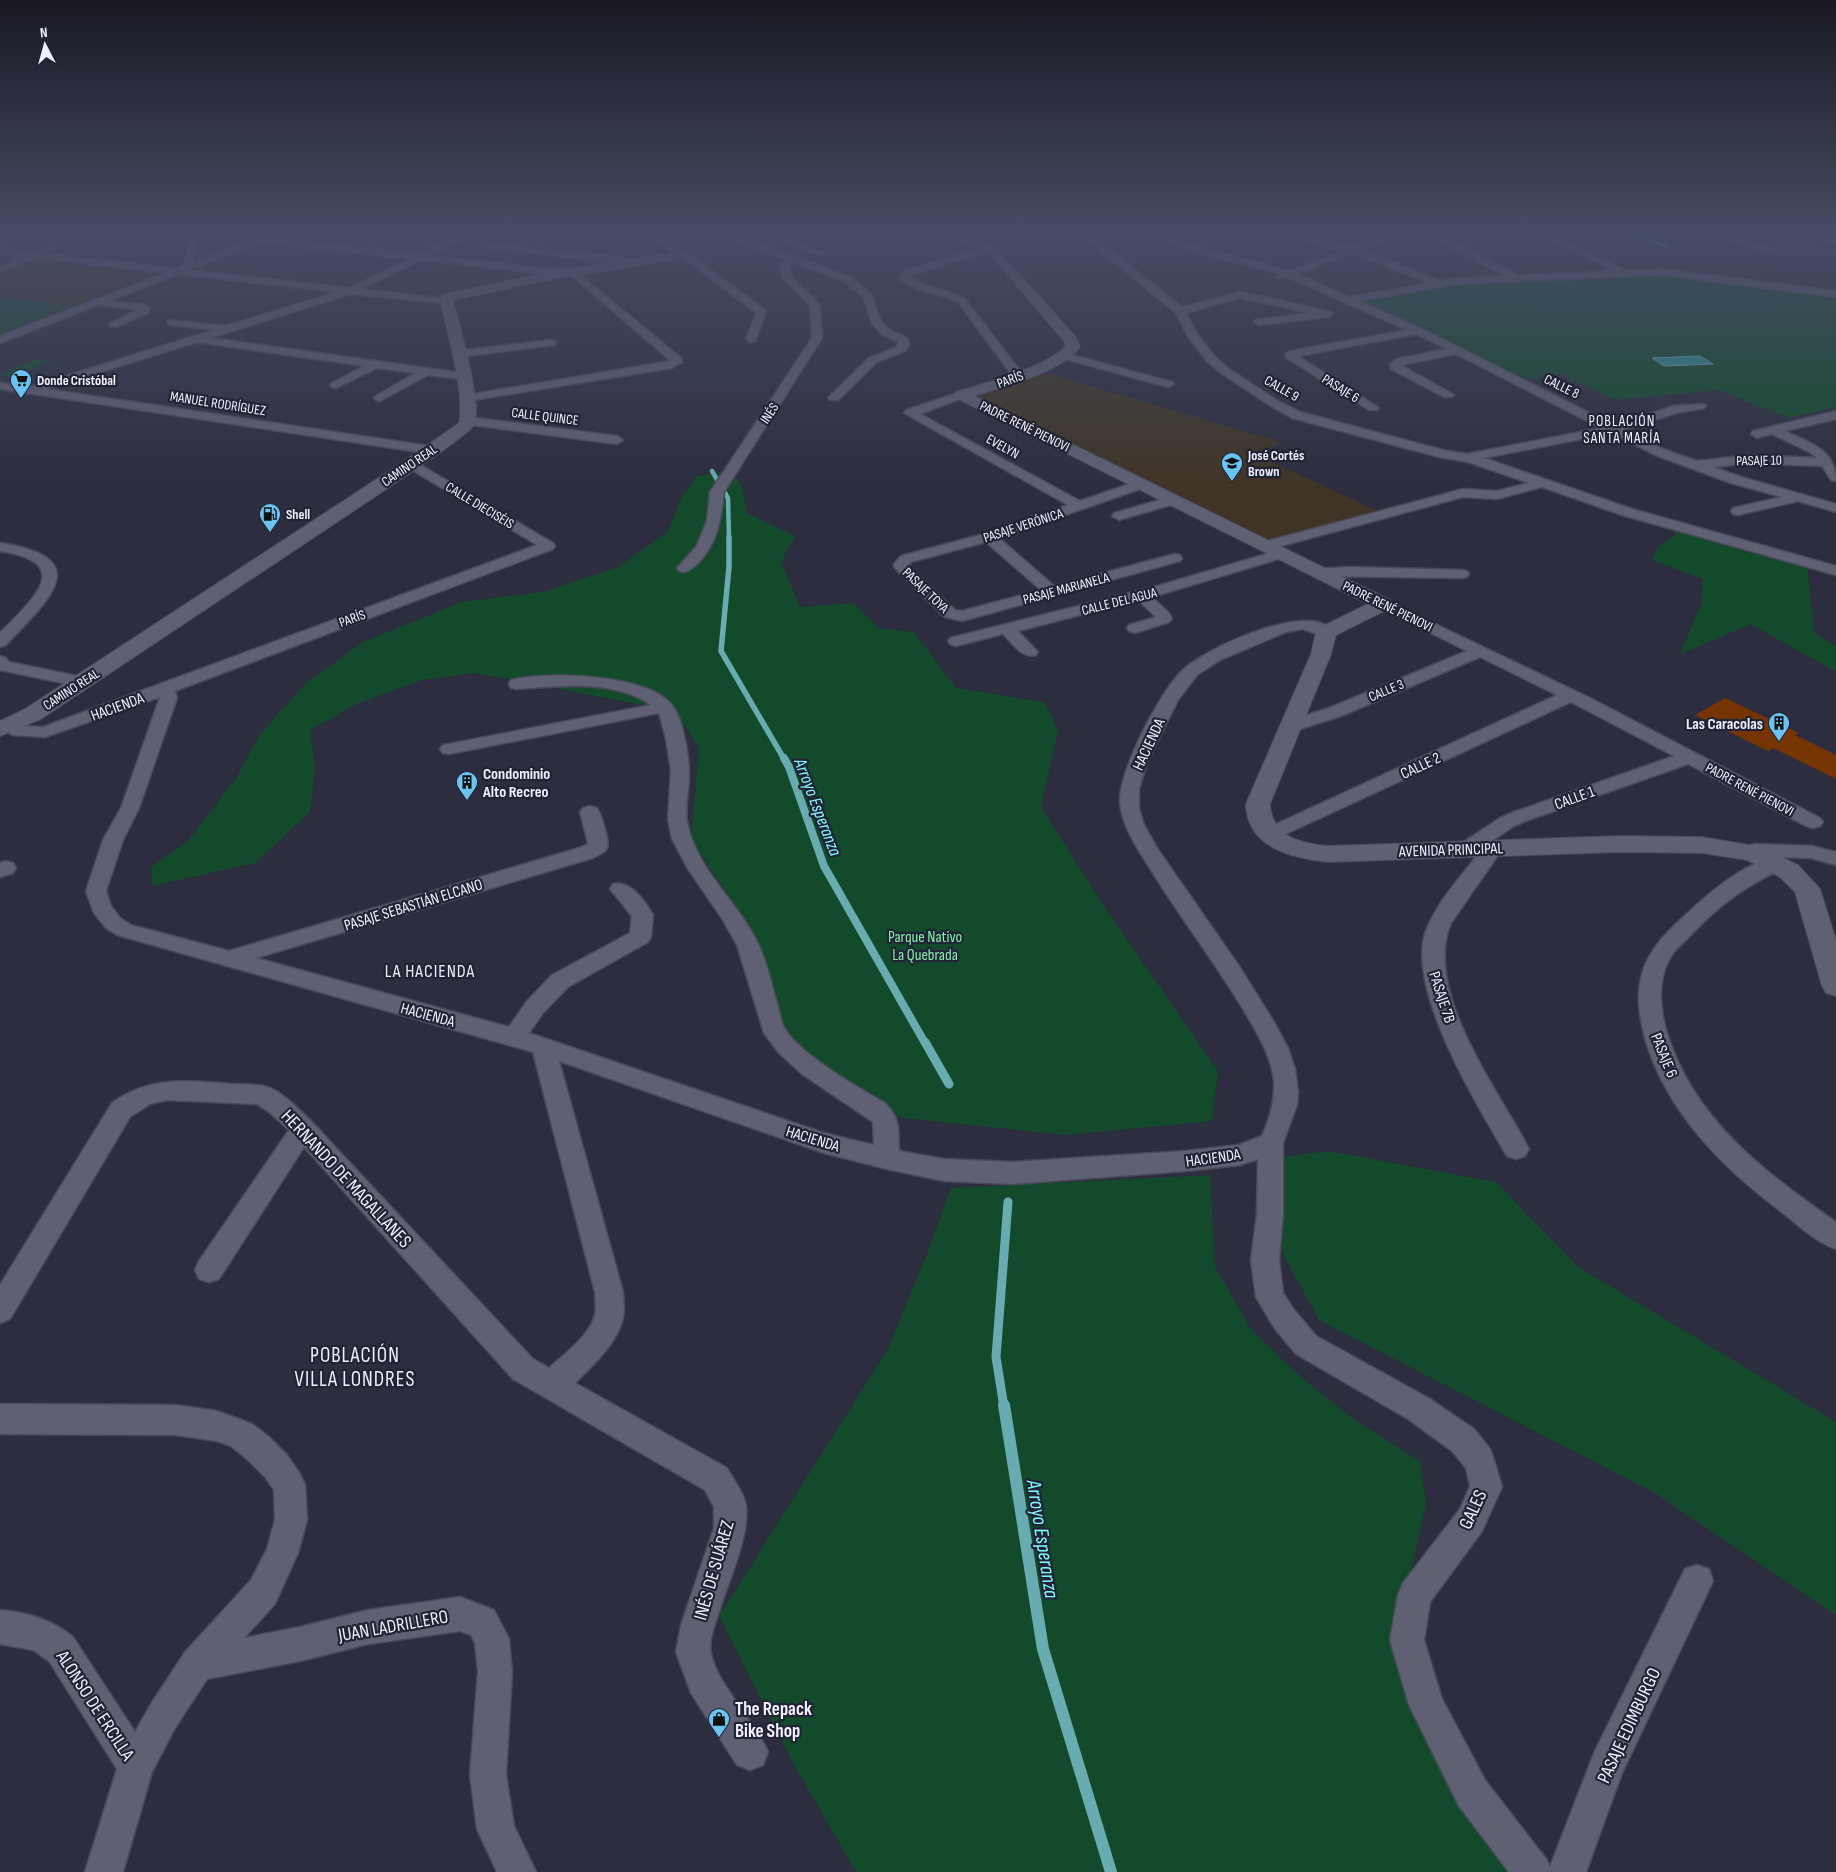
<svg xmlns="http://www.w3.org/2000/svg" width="1836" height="1872" viewBox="0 0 1836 1872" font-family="'Sofia Sans Condensed',sans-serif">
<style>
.education{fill:#3f3425}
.green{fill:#134a2b}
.water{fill:#2e8e91;stroke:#68abb1}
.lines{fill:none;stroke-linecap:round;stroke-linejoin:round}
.stream-far5{stroke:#68abb1;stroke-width:3}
.stream-far4{stroke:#68abb1;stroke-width:4.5}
.stream-far3{stroke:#68abb1;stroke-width:5.5}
.stream-far2{stroke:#68abb1;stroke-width:8}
.stream-far1{stroke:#68abb1;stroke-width:9}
.stream{stroke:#68abb1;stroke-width:12}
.building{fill:#773403}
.minor-casing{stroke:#494a58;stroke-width:3}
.tertiary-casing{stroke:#494a58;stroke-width:2}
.minor{fill:#5f6073;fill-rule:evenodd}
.tertiary{fill:#5f6073;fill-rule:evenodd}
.labels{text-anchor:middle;stroke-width:4.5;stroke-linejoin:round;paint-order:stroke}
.far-street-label{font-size:14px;fill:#eff0fb;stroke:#222334}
.far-poi-label{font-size:14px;font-weight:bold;fill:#eff0fb;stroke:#222334;text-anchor:start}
.far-neighbourhood-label{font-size:15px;letter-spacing:1px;fill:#eff0fb;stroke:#222334}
.street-label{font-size:16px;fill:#eff0fb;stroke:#222334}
.poi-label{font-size:16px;font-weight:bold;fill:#eff0fb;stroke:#222334;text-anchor:end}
.park-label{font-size:16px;fill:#83eeaa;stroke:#222334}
.water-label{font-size:18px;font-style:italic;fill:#7ffaff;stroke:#222334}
.neighbourhood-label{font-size:18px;letter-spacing:1px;fill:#eff0fb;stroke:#222334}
.near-street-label{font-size:19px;fill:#eff0fb;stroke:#222334}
.near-poi-label{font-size:19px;font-weight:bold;fill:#eff0fb;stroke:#222334;text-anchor:start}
.near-neighbourhood-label{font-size:21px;letter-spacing:1px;fill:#eff0fb;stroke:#222334}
.near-water-label{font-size:21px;font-style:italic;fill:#7ffaff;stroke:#222334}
</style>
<rect width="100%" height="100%" fill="#2c2d3e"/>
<g class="education">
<path d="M36,261L153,275L72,306L0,296V273Z"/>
<path d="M1046,373L1282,442L1255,454L1376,510L1270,543L978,397Z"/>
</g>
<g class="green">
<path d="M1673,275L1836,297V407L1789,418L1719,390L1615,400L1560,374L1528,379L1366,304V299L1461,284Z"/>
<path d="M0,296L72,306L0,334Z"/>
<path d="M36,359L50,361L13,377L0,375Z"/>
<path d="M733,470L742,487L747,513L795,536L781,562L800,607L854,603L878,628L914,632L956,688L1045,702L1058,730L1041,807L1103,905L1218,1071L1212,1121L1065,1135L904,1118L824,1092L763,1036L750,926L691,841L699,747L674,711L475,673L422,680L359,703L310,730L315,767L310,812L255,863L152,886L151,867L188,841L237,777L258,737L305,684L363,642L462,602L543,592L618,567L668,532L681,498L697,476Z"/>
<path d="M1670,524L1807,566L1814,633L1836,646V672L1751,624L1680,654L1702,602L1703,579L1652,560L1658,547L1676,535Z"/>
<path d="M1328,1151L1496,1182L1578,1267L1836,1422V1615L1655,1493L1319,1320L1282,1252L1284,1157Z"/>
<path d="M1210,1175L1215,1267L1252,1331L1302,1378L1356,1421L1420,1461L1426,1503L1402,1611L1414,1711L1451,1793L1514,1872H856L792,1761L719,1616L888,1349L927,1254L951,1188Z"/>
</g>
<path class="water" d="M1700,356L1713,364L1664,366L1652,358Z"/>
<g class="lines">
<path class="stream-far5" d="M1622,230L1669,247"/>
<path class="stream-far4" d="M712,471L728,498L729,538"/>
<path class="stream-far3" d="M729,537V567L721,651L784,759"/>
<path class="stream-far2" d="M784,758L789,767L824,866L925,1043"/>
<g class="stream-far1">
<path d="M925,1042L949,1084"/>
<path d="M1004,1407L996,1357L1008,1202"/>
</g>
<path class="stream" d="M1004,1405L1043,1649L1111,1872"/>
</g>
<path class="building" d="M1725,698L1799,733L1795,735L1836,755V779L1773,748L1768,751L1695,715Z"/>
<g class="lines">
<g class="minor-casing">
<g id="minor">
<path d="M55,230H63L54,249L46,254L177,268L183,266L192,230H200L193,262L276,230H288L271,238L419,254L470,230H481L431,256L564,270L569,273L564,276L422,260L361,289L447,299L450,300V304L351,294L210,338L462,373L468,376L462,379L428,375L380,401L376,400L374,398L376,396L415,373L377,368L336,388L332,387L330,385L332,383L364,366L197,342L46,389L436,447L438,450L436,453L432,454L0,389V383L30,387L214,330L172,325L168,324V320L226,326L336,292L178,274L109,301L145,305L150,308L148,313L118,326H110L109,324L137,310L98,305L0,343V336L165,273L36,258L0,272V266L24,256L0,254V248L34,252L47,246ZM261,242L263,243L410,259L349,288L190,270Z"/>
<path d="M567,230L616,234L655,231L659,234L655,237L616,240L564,235V231Z"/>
<path d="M708,230H721L850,277L871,294L881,321L890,330L907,338L909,345L905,351L877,362L838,400H830L828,398L830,396L869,358L897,347L898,342L882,334L872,324L863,297L844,281L792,262L790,270L791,276L820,305L822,338L724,492C721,518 718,542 699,562C692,568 688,574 679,571L677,568L696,547L707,521L710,492L812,338L810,306L782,277L780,270L784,259Z"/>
<path d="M754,230H767L824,253L823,255H817Z"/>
<path d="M1075,230H1085L1182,307L1241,292L1332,312L1333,314L1328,317L1259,325L1254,322L1255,320L1310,313L1241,298L1186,313L1198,335L1214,356L1229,369L1276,400L1300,412L1443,450L1467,454L1601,428L1456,354L1401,365L1454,395L1452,397H1444L1391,369L1390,364L1397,359L1447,349L1417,334L1298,356L1379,408L1377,410H1369L1287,358L1285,354L1290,351L1407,330L1289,278L1279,279L1277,277L1280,274L1202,254L1134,230H1147L1208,250L1289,271L1343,251L1268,230H1283L1352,247L1376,238H1382V242L1361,250L1441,281L1457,278L1505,276L1425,234V230H1431L1518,275L1615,271L1530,230H1542L1628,271L1663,269L1836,291V297L1663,275L1457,284L1359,301L1422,329L1614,425L1674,406L1704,404L1706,406L1704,408L1676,413L1624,430L1663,449L1697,461L1750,455L1817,458L1811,453L1772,434L1757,438L1751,434L1753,431L1836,411V419L1785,431C1810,443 1836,449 1836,481L1831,480L1822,466L1750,463L1713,467L1741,477L1836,504V512L1798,501L1738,515L1733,514L1731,511L1733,508L1782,497L1731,483L1655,455L1612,433L1484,458L1632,509L1836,566V575L1622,515L1542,487L1497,499L1463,497L1270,549H1260L1258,546L1260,543L1463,489L1497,491L1529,483L1468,462L1439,457L1292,418L1268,404L1221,373L1206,360L1188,336L1176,313ZM1352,253L1429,283L1349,297L1298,274Z"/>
<path d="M1694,230H1708L1776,249H1836V255H1776Z"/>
<path d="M1792,230H1806L1836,239V245Z"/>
<path d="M482,242L636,259L641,262L636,265L479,247V243Z"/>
<path d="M990,245L993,246V250L911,275L910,277C926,289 948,289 965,299L1024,376L1018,379L1014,378L959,303C941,292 914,293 900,278L904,271Z"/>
<path d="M679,251L691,255L765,310L766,312L755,341L751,342L746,339L756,313L685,259L676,256V252Z"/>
<path d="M573,269L681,358L682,362L672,368L467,401L463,400L461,398L463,396L467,395L671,361L570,274L568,272Z"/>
<path d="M551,340L555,341L556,343L555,345L458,357L453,354L458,351Z"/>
<path d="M1065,353L1172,382L1174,384L1168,387L1061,358L1060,356L1061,354Z"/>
<path d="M961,392L967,395L965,397L920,414L1080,501L1141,480L1148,484L1146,487L999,538L1054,586L1175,554L1180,555L1182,558L1180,561L962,621L945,617L941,614L894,567V564L901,556L984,534L1068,505L904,413L906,410ZM986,542L1041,590L962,611L955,610L908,566L911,562Z"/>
<path d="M468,417L617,436L623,440L617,444L464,424L462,421Z"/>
<path d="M412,460L553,543L555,546L553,549L175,691L177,698L139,808L123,840L106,891L111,906L120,918L131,925L229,951L579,848L588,844L580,812L583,808L590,806L597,808C601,814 610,841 607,848C605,853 598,855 593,858L256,958L509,1027L527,1001L552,975L630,933L632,916L610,889L613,884C630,880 645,901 653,915L651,937L648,942L568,987L543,1013L529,1033L824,1133L874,1145L873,1122L802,1074L779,1053L764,1033L737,945L723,920L688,869L672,839L668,819L671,770L666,739L659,713L449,754L443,753L440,749L443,745L449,744L651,705C613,679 560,686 517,689L511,688L509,684L511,680C547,671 646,674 671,704C684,718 690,762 689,781C688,795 684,811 688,826C698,872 740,903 759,946C768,965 772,987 778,1007C780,1014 781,1023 785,1029C801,1055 857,1087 885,1103C901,1119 898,1130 899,1151L944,1159L1012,1162L1186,1151L1239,1145L1262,1136C1270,1118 1275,1101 1274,1081C1271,1054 1256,1031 1243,1009C1214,961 1180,917 1151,870C1138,849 1122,827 1120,802C1118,772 1162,687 1185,668C1208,648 1311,599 1334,632L1332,635L1326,637L1303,629L1286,632L1220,660L1197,675L1178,700L1147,762L1139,789V808L1144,825L1157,848L1239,966L1274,1022L1288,1048L1295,1069L1298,1092L1297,1105L1283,1143V1214L1279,1260L1283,1293L1295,1311L1316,1336L1430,1399L1474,1429L1490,1449L1494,1460L1502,1487L1482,1531L1430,1602L1424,1640L1442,1699L1485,1780L1546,1859L1550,1867L1594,1753L1685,1569L1697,1565L1709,1569L1713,1581L1622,1773L1586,1872H1509L1459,1806L1409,1705L1390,1640L1398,1595L1403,1583L1460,1509L1470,1486L1466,1468L1452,1451L1408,1419L1296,1354L1275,1329L1256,1297L1251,1260L1257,1214L1258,1159L1240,1165L1186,1171L1012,1184L944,1181L887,1169L824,1153L559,1061L623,1292C623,1299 624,1305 624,1312C621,1340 594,1364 575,1383L727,1468C733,1479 744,1493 746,1505C750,1536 728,1582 719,1612C715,1624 708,1641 711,1653C716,1683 755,1721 768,1752L763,1765L750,1770L737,1765L691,1693L676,1652L681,1625L714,1528V1507L705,1490L513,1379L304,1147L219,1279L209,1282L199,1279L195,1270L199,1261L289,1130L269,1112L257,1104L167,1100L150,1104L130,1117L10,1319L0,1323V1285L112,1103C148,1076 189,1080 231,1084C244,1085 258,1083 270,1088C286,1095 299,1110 312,1122L533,1359L549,1368C564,1354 589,1337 595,1315C597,1308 595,1300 595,1292L533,1052L117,935L106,928L94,913L86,891L103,840L121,808L160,697L45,737L12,735L2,726L5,722L11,721L22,726L43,727L537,545L407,467L406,464L407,461Z"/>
<path d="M1173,496L1178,497L1180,500L1178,503L1119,520L1112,516L1114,513Z"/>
<path d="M0,543C99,558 47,601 6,645L0,647V633C32,600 77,563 0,551Z"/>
<path d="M1280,550L1285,551L1287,554L1285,557L1152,597L1169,613L1172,619L1169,622L1135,633L1129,631L1127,628L1129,625L1156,617L1138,600L1018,631L1038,652L1036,655C1022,659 1012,643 1003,634L956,646L950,644L948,641L950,638L1154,587Z"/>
<path d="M1350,567L1462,570L1467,571L1469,574L1467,577L1462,578L1320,576L1315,575L1313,572L1315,569Z"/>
<path d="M1383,599L1592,699L1820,818L1823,822L1820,826L1813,828L1806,826L1688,764L1528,820L1514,826L1489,843L1500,844L1503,848L1451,923C1422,991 1499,1091 1529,1149L1525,1156L1516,1159L1507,1156C1478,1107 1405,988 1426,931C1438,899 1465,873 1484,846C1475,852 1470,856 1459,853L1456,849L1459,845L1500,818L1514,812L1674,756L1571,702L1277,838L1270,840L1263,838L1260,834L1263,830L1557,695L1480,657L1341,716L1297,730L1291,731L1285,730L1282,726L1285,722L1329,708L1467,651L1378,607L1375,604L1378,601Z"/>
<path d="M0,656L6,658L9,662L82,677L88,678L90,682L88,686L82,687L0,670Z"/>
<path d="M1755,844L1812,846L1836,852V865L1811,858L1779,857L1783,858L1786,863L1783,868C1743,888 1720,904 1689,937C1682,944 1673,951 1669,960C1658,981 1660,1008 1666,1030C1692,1118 1764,1172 1836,1222V1249C1816,1242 1799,1226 1783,1213C1723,1168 1666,1112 1645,1038C1640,1018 1636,998 1641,978C1647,949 1671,928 1692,909C1715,888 1743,865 1774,857L1748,854L1745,850L1748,846Z"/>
<path d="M6,861L13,863L16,868L13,873L0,877V863Z"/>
<path d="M0,1404L176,1405L217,1411L252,1424L269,1437L287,1455L300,1474L305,1485L307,1520L298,1553L275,1604L244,1638L300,1627L368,1610L460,1597L494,1610L509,1639L512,1672L506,1775L514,1826L536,1872H497L477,1829L470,1775L478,1672L475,1643L471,1635L460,1631L368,1644L300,1661L207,1679L175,1728L152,1772L123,1872H85L117,1769L49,1661L33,1650L0,1644V1610C26,1612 53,1620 73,1637L135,1732L151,1704L185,1652L251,1580L267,1549L275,1520L274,1490L265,1477L247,1459L231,1446L217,1441L176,1435L0,1434Z"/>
</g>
</g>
<g class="tertiary-casing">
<g id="tertiary">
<path d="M657,230H677L676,232L661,236L683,251L685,253L675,260L564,277L453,300C459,324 483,405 474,425C470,433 427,461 418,468L41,719L0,736V721L25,709L406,460L459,423C465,390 447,333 440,299L444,294L564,269L671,253L650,238L651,232Z"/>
<path d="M928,230H945L994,246L1076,337L1080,347C1061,373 1004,386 974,396L1390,600L1393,604L1390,608L1336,635L1331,654L1270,804C1272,837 1300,843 1328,846L1622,836L1702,837L1761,847L1798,865L1820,889L1836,940V996L1826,993L1822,986L1795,892L1780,877L1747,860L1702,853L1622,852L1328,862C1292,858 1247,848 1246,804L1311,654L1316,632L1319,628L1368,604L956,398L954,395L956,392C985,383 1045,368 1066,346L1064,341L986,250L929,232Z"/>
</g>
</g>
<use href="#minor" class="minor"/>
<use href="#tertiary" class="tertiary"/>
</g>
<linearGradient id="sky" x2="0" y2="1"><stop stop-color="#181922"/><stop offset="0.47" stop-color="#454c63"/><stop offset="1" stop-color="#454c63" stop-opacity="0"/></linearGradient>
<rect width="1836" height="492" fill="url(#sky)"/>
<defs>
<g id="supermarket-pin" transform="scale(1.125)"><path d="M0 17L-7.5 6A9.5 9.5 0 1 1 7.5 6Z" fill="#6ac3f1" stroke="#222334"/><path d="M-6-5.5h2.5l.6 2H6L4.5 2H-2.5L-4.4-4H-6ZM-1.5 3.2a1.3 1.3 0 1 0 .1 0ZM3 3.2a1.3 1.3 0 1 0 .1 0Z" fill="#111"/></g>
<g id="school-pin" transform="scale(1.125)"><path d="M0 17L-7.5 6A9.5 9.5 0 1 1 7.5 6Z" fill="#6ac3f1" stroke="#222334"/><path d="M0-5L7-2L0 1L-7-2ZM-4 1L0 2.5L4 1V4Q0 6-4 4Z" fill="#111"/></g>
<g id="fuel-pin" transform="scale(1.125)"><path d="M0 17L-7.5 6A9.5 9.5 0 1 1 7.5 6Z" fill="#6ac3f1" stroke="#222334"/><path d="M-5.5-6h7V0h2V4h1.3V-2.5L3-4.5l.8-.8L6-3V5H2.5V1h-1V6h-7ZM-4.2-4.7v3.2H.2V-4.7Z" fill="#111"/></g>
<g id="building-pin" transform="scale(1.125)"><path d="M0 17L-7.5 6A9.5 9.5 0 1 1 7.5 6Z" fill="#6ac3f1" stroke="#222334"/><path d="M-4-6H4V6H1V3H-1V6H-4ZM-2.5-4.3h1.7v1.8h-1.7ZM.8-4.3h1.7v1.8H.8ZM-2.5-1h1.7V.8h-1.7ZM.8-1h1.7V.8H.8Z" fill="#111"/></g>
<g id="shop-pin" transform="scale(1.125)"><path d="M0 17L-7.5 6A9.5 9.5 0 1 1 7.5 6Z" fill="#6ac3f1" stroke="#222334"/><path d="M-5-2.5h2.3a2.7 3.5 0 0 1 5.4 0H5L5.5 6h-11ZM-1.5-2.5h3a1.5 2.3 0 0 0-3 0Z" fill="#111"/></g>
</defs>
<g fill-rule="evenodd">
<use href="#supermarket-pin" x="21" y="380"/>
<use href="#school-pin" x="1232" y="463"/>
<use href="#fuel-pin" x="270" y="514"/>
<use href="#building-pin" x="1779" y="723"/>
<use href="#building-pin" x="467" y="782"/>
<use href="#shop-pin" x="719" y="1719"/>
</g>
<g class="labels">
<g class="far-street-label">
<text transform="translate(1010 379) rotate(-20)" y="5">PARÍS</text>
<text transform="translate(1562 386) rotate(26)" y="5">CALLE 8</text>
<text transform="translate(1282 388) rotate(30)" y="5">CALLE 9</text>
<text transform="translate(1341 388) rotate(32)" y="5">PASAJE 6</text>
<text transform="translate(218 403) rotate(9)" y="5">MANUEL RODRÍGUEZ</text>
<text transform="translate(769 413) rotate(-57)" y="5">INÉS</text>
<text transform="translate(545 416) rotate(7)" y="5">CALLE QUINCE</text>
<text transform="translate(1025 426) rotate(26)" y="5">PADRE RENÉ PIENOVI</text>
<text transform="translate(1003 446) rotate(29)" y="5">EVELYN</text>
<text transform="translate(1759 460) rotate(-1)" y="5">PASAJE 10</text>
<text transform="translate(409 465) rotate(-34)" y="5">CAMINO REAL</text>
<text transform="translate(480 505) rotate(31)" y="5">CALLE DIECISÉIS</text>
<text transform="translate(1023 525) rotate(-18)" y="5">PASAJE VERÓNICA</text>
<text transform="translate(1066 588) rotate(-15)" y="5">PASAJE MARIANELA</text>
<text transform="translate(926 590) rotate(44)" y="5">PASAJE TOYA</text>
<text transform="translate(1119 601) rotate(-14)" y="5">CALLE DEL AGUA</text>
<text transform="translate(1388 606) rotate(26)" y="5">PADRE RENÉ PIENOVI</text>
<text transform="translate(352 618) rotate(-20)" y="5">PARÍS</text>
<text transform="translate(71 689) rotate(-33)" y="5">CAMINO REAL</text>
<text transform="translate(1386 690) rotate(-23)" y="5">CALLE 3</text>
<text transform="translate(1750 789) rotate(28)" y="5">PADRE RENÉ PIENOVI</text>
</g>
<g class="far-poi-label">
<text x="37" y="385">Donde Cristóbal</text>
<text x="1248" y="460">José Cortés<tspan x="1248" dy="16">Brown</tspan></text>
<text x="286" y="519">Shell</text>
</g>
<g class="far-neighbourhood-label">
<text x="1622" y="426">POBLACIÓN<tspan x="1622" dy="17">SANTA MARÍA</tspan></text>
</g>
<g class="street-label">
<text transform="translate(117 706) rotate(-20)" y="6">HACIENDA</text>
<text transform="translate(1148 744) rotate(-65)" y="6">HACIENDA</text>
<text transform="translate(1420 765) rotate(-25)" y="6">CALLE 2</text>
<text transform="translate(1574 797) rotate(-20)" y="6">CALLE 1</text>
<text transform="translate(1451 849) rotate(-2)" y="6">AVENIDA PRINCIPAL</text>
<text transform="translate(413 904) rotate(-17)" y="6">PASAJE SEBASTIÁN ELCANO</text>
<text transform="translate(1443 997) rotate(72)" y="6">PASAJE 7B</text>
<text transform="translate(428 1014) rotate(15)" y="6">HACIENDA</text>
<text transform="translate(1665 1055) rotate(68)" y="6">PASAJE 6</text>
<text transform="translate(813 1138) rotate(17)" y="6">HACIENDA</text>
<text transform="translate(1213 1157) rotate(-8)" y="6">HACIENDA</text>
</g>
<g class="poi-label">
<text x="1763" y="729">Las Caracolas</text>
<text x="483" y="779" text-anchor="start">Condominio<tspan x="483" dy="18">Alto Recreo</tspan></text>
</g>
<g class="park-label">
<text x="925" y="942">Parque Nativo<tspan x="925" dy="18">La Quebrada</tspan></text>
</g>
<g class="water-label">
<text transform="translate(818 807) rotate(69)" y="6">Arroyo Esperanza</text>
</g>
<g class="neighbourhood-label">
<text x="430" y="977">LA HACIENDA</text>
</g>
<g class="near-street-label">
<text transform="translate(347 1178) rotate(47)" y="7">HERNANDO DE MAGALLANES</text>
<text transform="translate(1472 1509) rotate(-65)" y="7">GALES</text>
<text transform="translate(713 1570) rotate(-74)" y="7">INÉS DE SUÁREZ</text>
<text transform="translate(393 1625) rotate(-10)" y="7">JUAN LADRILLERO</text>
<text transform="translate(96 1705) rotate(57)" y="7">ALONSO DE ERCILLA</text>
<text transform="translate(1628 1725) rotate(-65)" y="7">PASAJE EDIMBURGO</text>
</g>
<g class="near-poi-label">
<text x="735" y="1715">The Repack<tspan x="735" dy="22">Bike Shop</tspan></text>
</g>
<g class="near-neighbourhood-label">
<text x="355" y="1362">POBLACIÓN<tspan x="355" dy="24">VILLA LONDRES</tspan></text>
</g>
<g class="near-water-label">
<text transform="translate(1043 1539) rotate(81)" y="7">Arroyo Esperanza</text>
</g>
</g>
<g transform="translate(45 45) rotate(354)" stroke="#222334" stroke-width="4" paint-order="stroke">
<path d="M0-4L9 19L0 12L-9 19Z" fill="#eff0fb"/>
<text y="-8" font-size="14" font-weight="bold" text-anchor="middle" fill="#eff0fb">N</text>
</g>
</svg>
